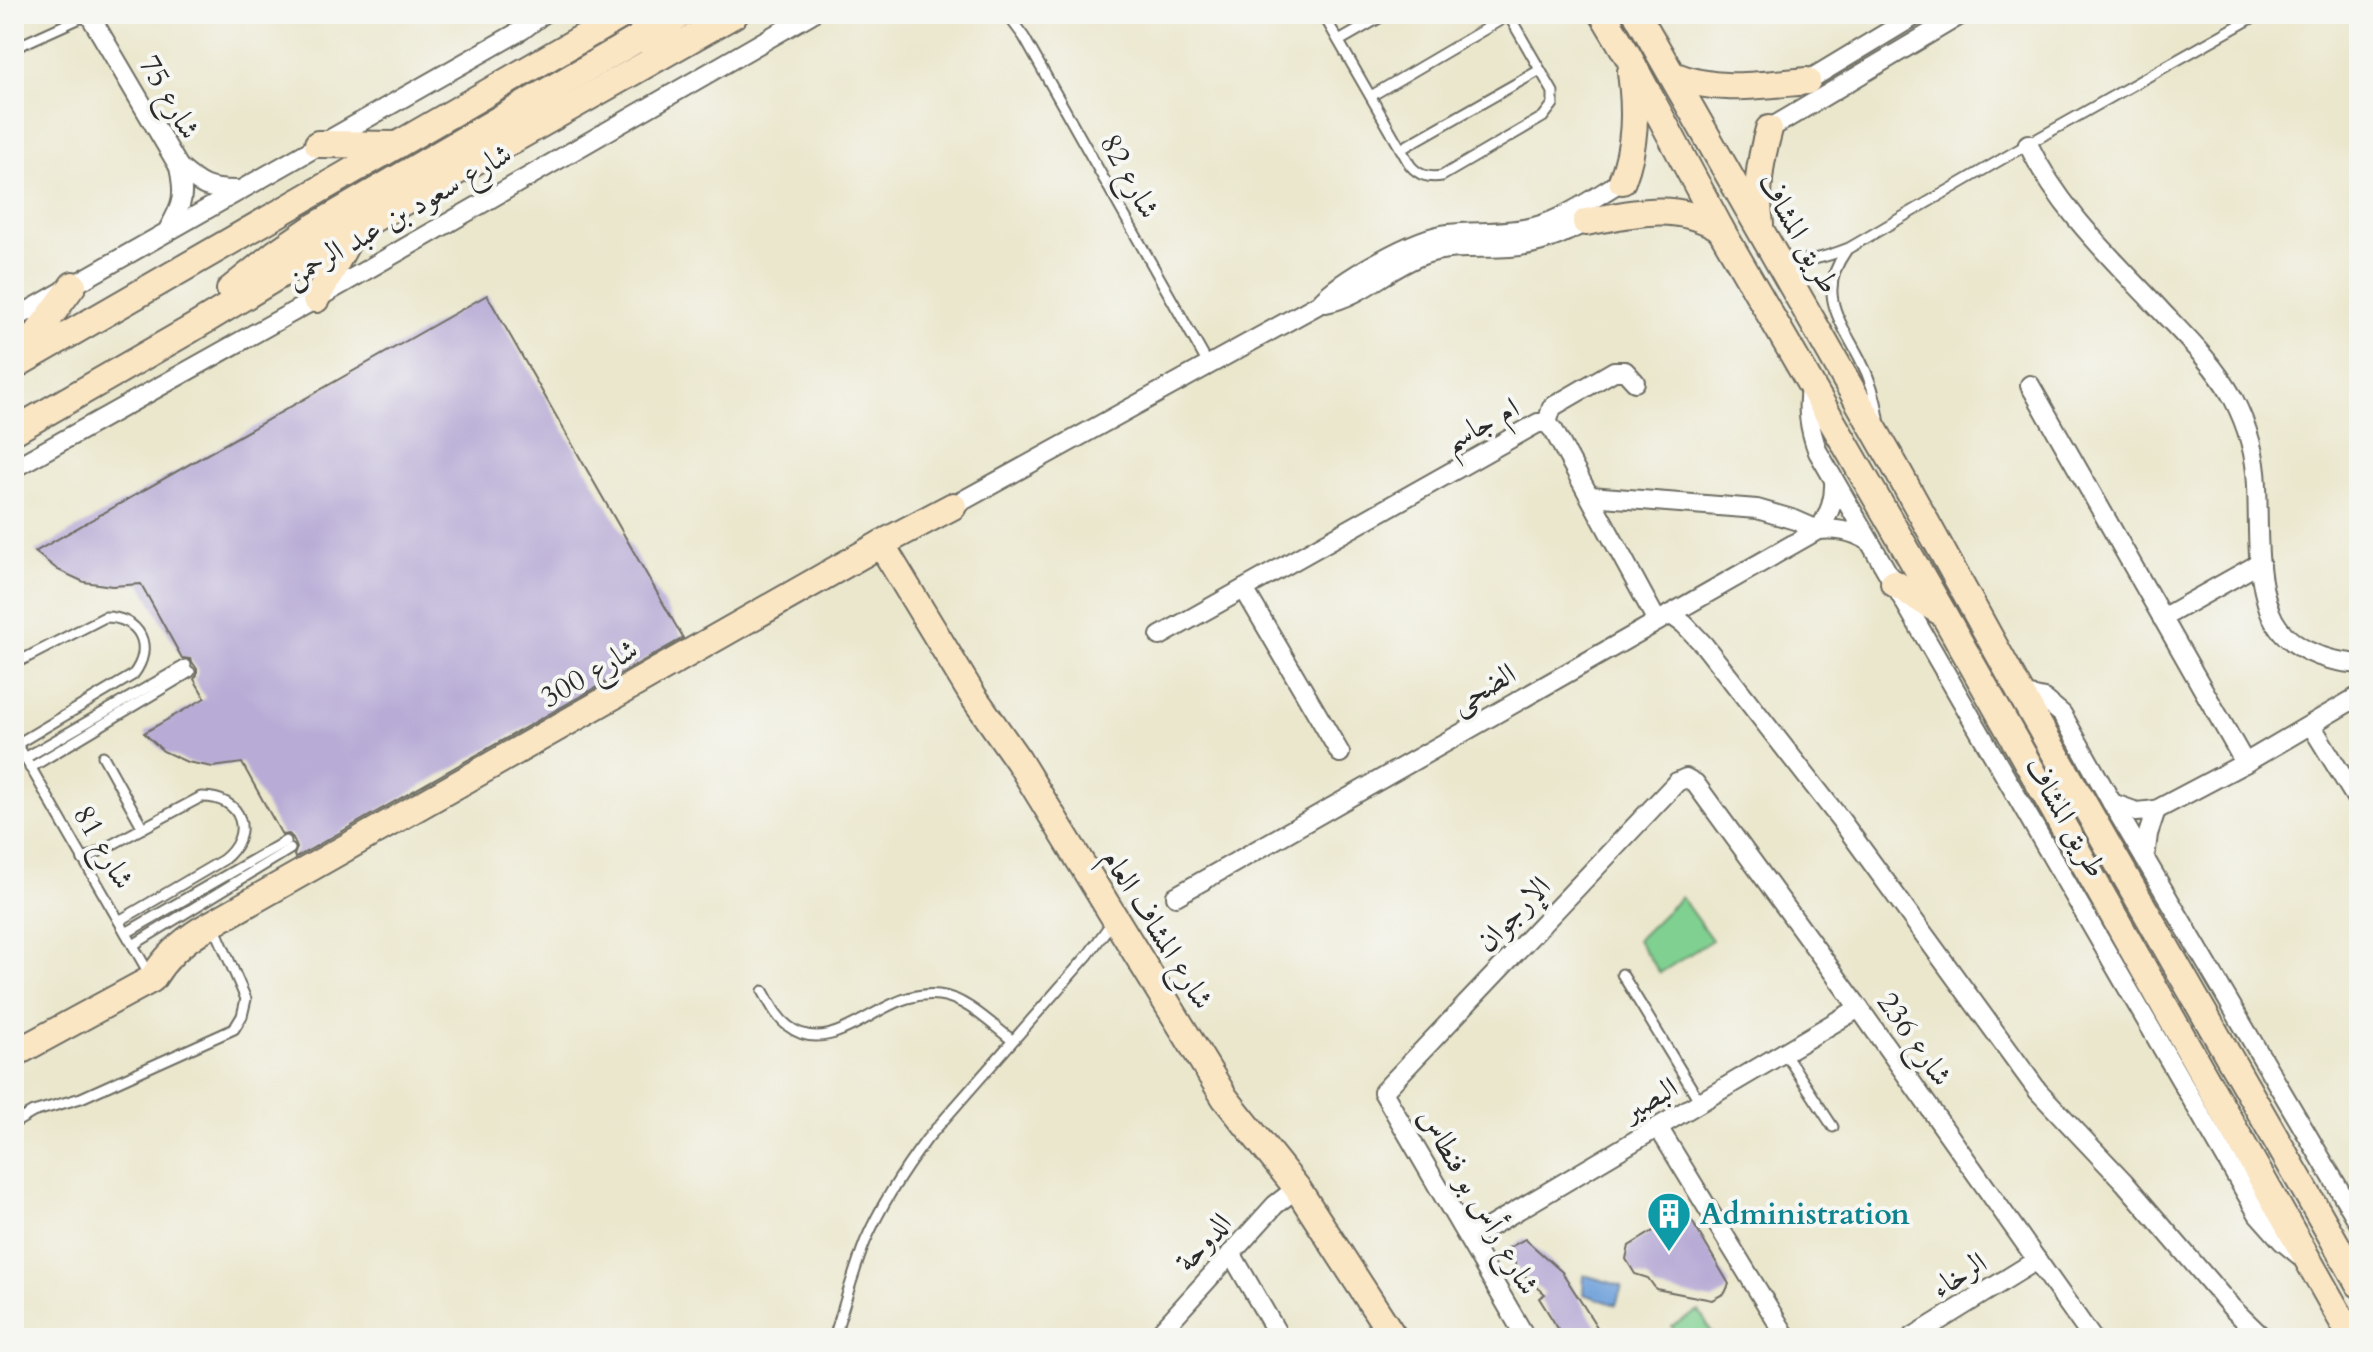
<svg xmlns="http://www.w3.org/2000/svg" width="2373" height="1352" viewBox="0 0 2373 1352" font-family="Cardo,Amiri,serif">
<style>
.green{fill:#7fd091;stroke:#557e5e;stroke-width:2}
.water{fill:#6fa1da;stroke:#4d6682;stroke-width:2}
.building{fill:#b8acd6}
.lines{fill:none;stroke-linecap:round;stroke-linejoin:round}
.lane-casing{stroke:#6e6d64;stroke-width:13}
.street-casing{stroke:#6e6d64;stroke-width:22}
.secondary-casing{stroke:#6e6d64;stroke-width:30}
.lane{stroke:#fff;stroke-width:9}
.street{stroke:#fff;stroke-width:18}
.secondary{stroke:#fbe6c4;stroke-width:26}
.labels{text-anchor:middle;stroke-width:8;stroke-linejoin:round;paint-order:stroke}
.street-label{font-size:30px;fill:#2b2b2b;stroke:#f6f6f2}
.culture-label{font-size:30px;font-weight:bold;fill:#0d838f;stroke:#f6f6f2;text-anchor:start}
</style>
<rect width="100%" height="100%" fill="#f6f6f2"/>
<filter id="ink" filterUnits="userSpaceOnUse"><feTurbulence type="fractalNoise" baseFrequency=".0125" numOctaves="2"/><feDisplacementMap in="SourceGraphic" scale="16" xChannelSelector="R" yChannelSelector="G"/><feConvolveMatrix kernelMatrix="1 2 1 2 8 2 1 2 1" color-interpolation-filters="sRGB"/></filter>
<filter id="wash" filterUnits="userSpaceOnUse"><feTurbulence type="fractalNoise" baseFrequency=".006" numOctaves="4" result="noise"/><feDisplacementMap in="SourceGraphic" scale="32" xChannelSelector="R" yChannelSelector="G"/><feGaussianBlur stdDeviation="1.8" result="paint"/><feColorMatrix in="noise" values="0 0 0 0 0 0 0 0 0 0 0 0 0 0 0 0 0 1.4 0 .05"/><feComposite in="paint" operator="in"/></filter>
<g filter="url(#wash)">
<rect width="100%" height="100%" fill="#ebe7cd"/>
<g class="green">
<path d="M1681,897L1712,940L1660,973L1637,940Z"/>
<path d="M1699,1311L1712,1333L1704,1338H1679L1672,1326Z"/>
</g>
<path class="water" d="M1584,1275L1622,1286L1616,1305L1583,1294Z"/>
<g id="blocks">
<g class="building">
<path d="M487,295L683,638L295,858L294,855L297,848L293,838L289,834L282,835L242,763L213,767L187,762L163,751L144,733L205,698L194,679L197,675V669L190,659L182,658L141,584L112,586L84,582L58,570L35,552Z"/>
<path d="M1686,1211L1729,1284L1725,1293L1712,1300L1656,1289L1648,1278L1635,1274L1626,1259L1629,1246Z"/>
<path d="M1525,1239L1562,1272L1604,1338H1564L1539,1298L1545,1294L1519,1270L1507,1249Z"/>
</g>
</g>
</g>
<g filter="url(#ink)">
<use href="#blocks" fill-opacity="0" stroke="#6e6d64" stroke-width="2"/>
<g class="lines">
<g class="lane-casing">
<g id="lane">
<path d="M1007,14L1024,37L1208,364"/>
<path d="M1323,14L1410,165C1419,176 1429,178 1442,176L1543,117L1553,104V92L1508,14"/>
<path d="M1339,41L1386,14"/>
<path d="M14,48L89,14"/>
<path d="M1371,96L1509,15"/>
<path d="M1401,149L1540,70"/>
<path d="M1846,251C1816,293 1840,320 1860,359C1870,378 1876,397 1879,418"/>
<path d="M1782,257C1806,264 1826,257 1849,248L2028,144L2259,14"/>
<path d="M14,664L105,617C140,617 155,647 133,675L17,744"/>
<path d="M16,742L150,975"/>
<path d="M103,756L143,828"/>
<path d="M25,758L186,665"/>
<path d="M30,768L190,672"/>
<path d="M83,860L201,797C243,796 255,835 223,860L119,921"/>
<path d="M126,933L286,841"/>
<path d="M133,945L290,849"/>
<path d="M1622,974L1700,1102"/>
<path d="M763,991C770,1003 776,1017 788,1026C827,1057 870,1008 908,998C918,995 929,994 939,995C966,998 991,1024 1012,1040"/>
<path d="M1784,1052L1833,1127"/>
<path d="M14,1123L33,1112L81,1098L234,1029L242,1016L246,999L214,926"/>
<path d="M834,1338C844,1306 853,1273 865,1242C881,1205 903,1171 927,1139L1088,955L1112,922"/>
</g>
</g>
<g class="street-casing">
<g id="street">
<path d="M89,14L179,167C185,195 183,204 169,228"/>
<path d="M1807,81L1918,14"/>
<path d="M1769,129L1962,14"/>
<path d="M2028,144C2060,211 2114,260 2164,314C2189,340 2215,366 2233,398C2247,425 2256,455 2257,486C2259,527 2255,572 2270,612C2284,648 2323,661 2359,664"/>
<path d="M179,167C201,186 207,190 236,190"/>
<path d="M1326,303C1362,296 1390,266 1425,254C1453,245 1482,249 1510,247C1539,245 1561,235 1586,222"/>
<path d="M14,319L522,30L543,14"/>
<path d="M1811,383C1806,408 1809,428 1818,452L2258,1214L2282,1241L2299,1255"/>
<path d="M2030,385L2245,763"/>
<path d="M1547,423L1554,431L1657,621"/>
<path d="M1547,423L1552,407L1614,371H1625L1635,382"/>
<path d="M14,468L316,299L811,14"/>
<path d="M1590,496L1757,509L1795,520L1818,530"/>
<path d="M953,506L1319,304C1339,280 1417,237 1448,234C1477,231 1506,234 1534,227C1565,219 1595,197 1622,181"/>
<path d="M1818,530C1830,515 1835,500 1834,481"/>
<path d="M1244,589L1340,753"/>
<path d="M1670,614L1684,624L1704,645L1840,819L2038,1091L2124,1182L2232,1308L2263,1338"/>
<path d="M2162,618L2260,563"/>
<path d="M1160,636L1538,423H1547"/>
<path d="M2021,694L2044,699L2062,714L2112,803L2359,1223"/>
<path d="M2311,725L2359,803"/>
<path d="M2112,803L2137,812L2156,810L2245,763L2359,696"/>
<path d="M2145,859L2148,834L2156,810"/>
<path d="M1176,896L1818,530C1837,528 1852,531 1869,541"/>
<path d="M1658,1127L1787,1338"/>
<path d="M1469,1239L1859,1008"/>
<path d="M1231,1253L1280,1338"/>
<path d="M1155,1338L1275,1205L1297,1188"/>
<path d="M1526,1338L1383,1092L1677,782L1686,778L1695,783L1859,1008L2092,1338"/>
<path d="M1911,1338L2037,1260"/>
</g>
</g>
<g class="secondary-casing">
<g id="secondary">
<path d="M1603,14L1628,56L1720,228L1943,613L2352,1338"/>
<path d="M1637,14L1895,466L2021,694L2359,1284"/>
<path d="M654,51C659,34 666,23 682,14"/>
<path d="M1673,75C1715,93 1762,85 1807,81"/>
<path d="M318,144L397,145"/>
<path d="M1622,181C1636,145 1636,110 1631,72"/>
<path d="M1586,222C1634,213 1676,201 1720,228"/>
<path d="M1760,224C1755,191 1760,160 1769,129"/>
<path d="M230,290L276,253L314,227L639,38L653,14"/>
<path d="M316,299L351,235"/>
<path d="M21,356L73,285"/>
<path d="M14,366L624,14"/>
<path d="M14,431L191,329L352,231L735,14"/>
<path d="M881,544L973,696L1018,760L1225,1098L1297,1188L1394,1338"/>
<path d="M1894,583L1939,611"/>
<path d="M14,1054L152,979C165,958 180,943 201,930L881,544L953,506"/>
</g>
</g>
<use href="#lane" class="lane"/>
<use href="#street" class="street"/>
<use href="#secondary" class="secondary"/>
</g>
</g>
<defs>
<g id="building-pin" transform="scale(2.3)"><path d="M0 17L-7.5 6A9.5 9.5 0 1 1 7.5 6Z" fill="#0f9aa8" stroke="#f6f6f2"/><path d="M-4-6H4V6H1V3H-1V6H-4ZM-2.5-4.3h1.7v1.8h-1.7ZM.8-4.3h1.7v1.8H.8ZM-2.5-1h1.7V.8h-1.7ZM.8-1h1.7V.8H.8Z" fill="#fff"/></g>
</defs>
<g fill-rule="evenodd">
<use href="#building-pin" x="1669" y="1214"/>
</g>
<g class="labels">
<g class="street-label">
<text transform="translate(170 97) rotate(60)" y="10">شارع 75</text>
<text transform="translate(1130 176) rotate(61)" y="10">شارع 82</text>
<text transform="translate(398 215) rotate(-30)" y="10">شارع سعود بن عبد الرحمن</text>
<text transform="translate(1799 233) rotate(60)" y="10">طريق المشاف</text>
<text transform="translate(1481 424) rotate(-28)" y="10">ام جاسم</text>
<text transform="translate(589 673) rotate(-30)" y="10">شارع 300</text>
<text transform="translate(1483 688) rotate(-30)" y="10">الضحى</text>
<text transform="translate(2066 817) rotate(60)" y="10">طريق المشاف</text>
<text transform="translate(104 847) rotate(60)" y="10">شارع 81</text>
<text transform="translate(1513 914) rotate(-46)" y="10">الإرجوان</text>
<text transform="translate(1158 929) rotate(58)" y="10">شارع المشاف العام</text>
<text transform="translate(1915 1039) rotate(55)" y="10">شارع 236</text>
<text transform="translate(1650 1099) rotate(-30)" y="10">البصير</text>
<text transform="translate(1479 1201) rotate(60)" y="10">شارع رأس بو فنطاس</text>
<text transform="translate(1203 1242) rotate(-48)" y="10">الدوحة</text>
<text transform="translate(1959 1275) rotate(-32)" y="10">الرخاء</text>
</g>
<g class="culture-label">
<text x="1700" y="1224">Administration</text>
</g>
</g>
<rect width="2373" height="1352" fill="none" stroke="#f6f6f2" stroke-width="48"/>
</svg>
